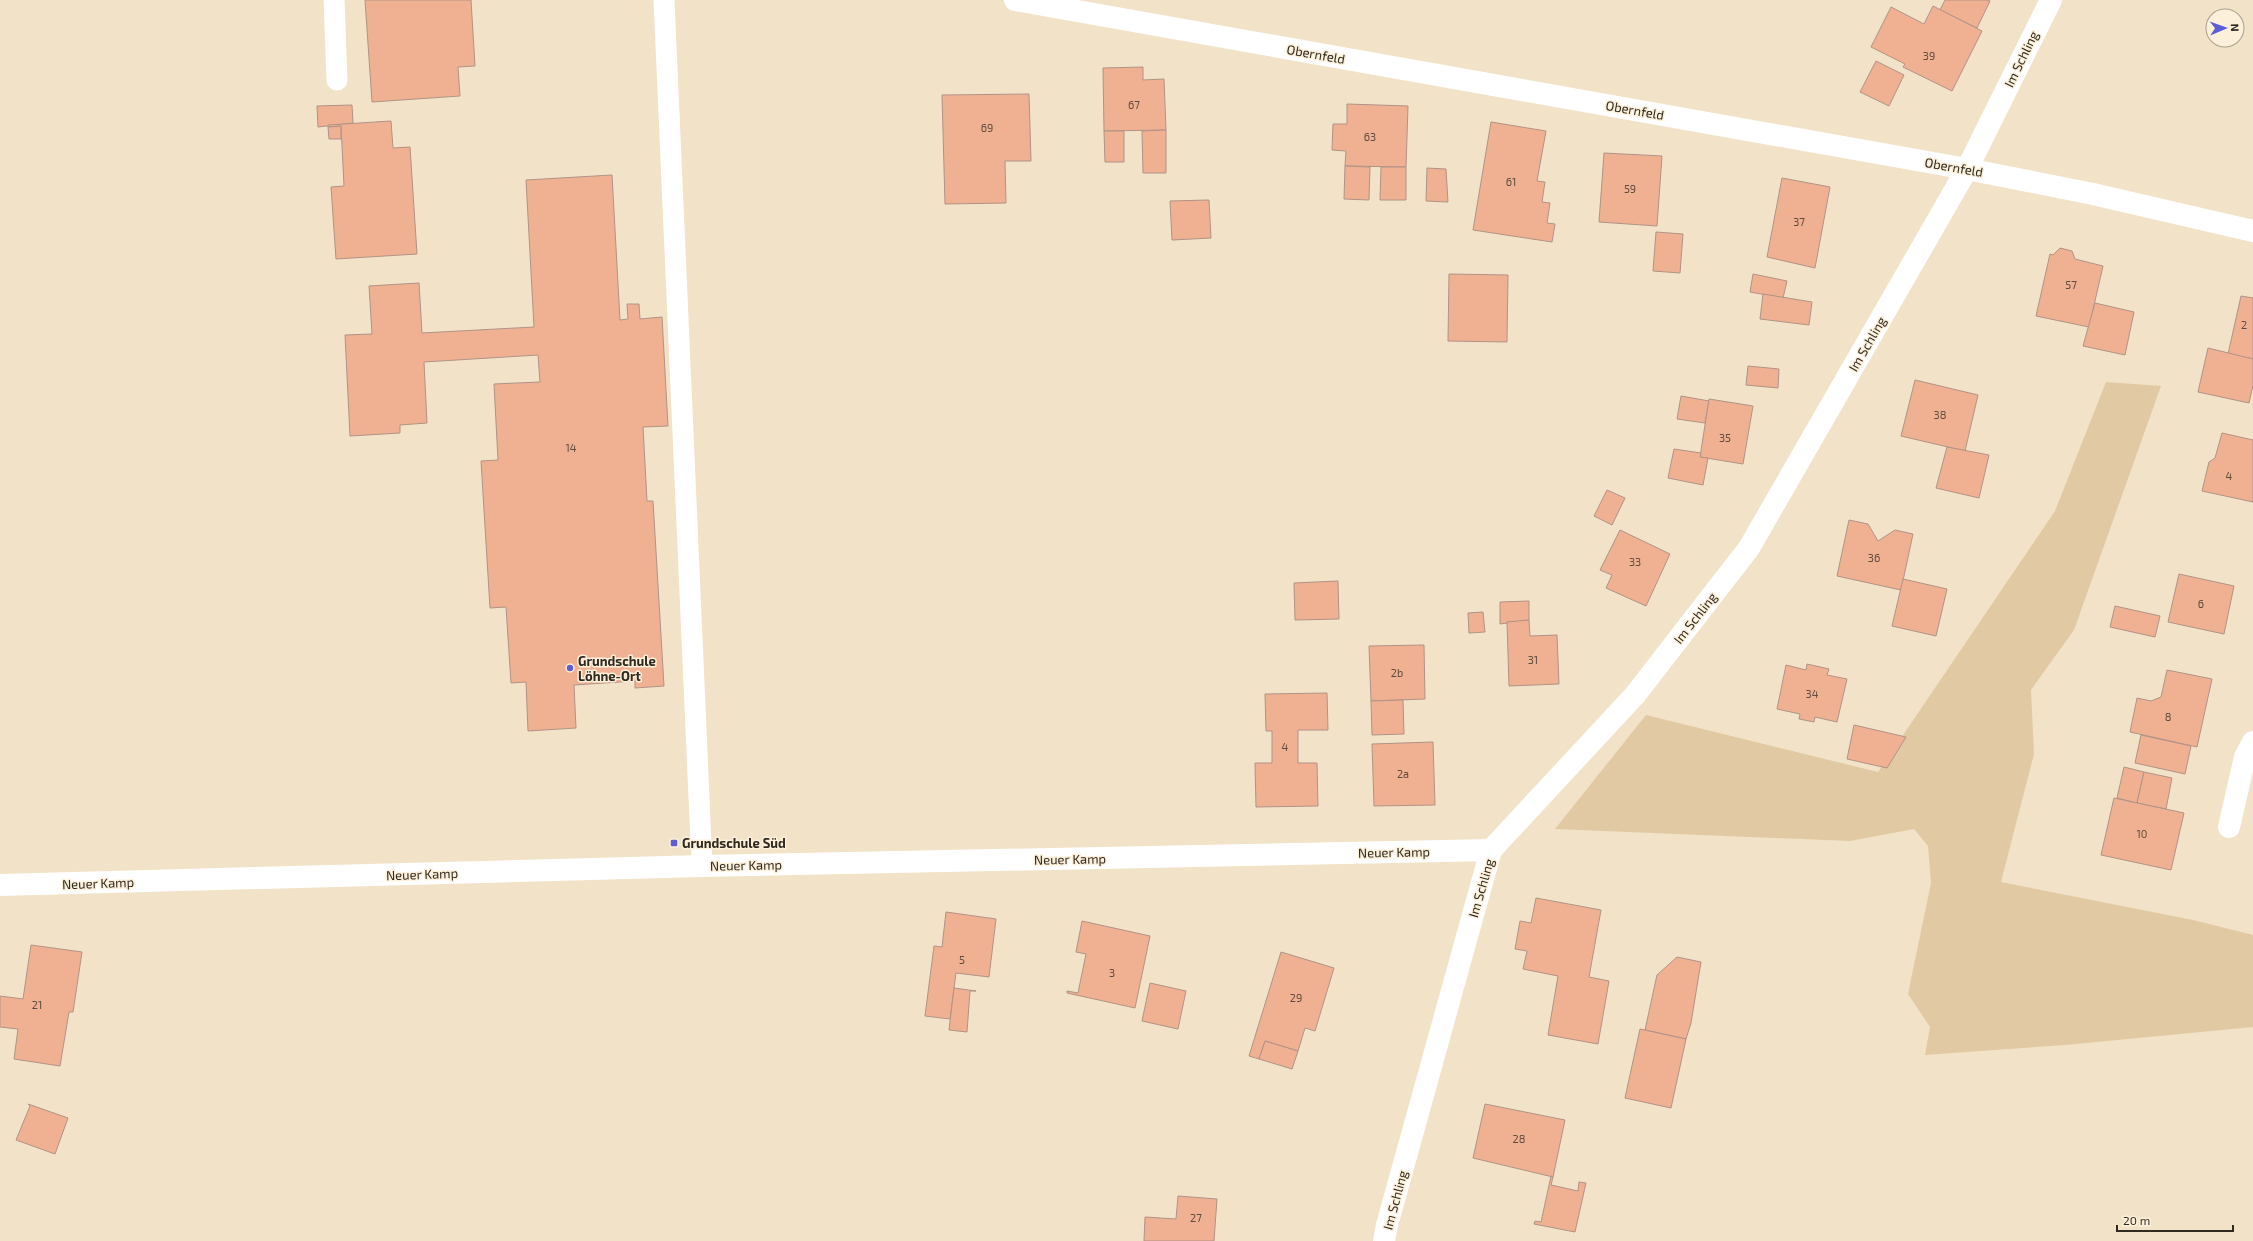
<svg xmlns="http://www.w3.org/2000/svg" width="2253" height="1241" viewBox="0 0 2253 1241" font-family="'Exo 2',sans-serif">
<style>
.grass{fill:#e1caa3}
.building{fill:#f0b193;stroke:#b09386}
.lines{fill:none;stroke-linecap:round;stroke-linejoin:round}
.lane{stroke:#fff;stroke-width:21}
.street{stroke:#fff;stroke-width:22}
.poi-dot{fill:#5c5ed6;stroke:#fdf0da;stroke-width:1.5}
.labels{text-anchor:middle;stroke-width:3;stroke-linejoin:round;paint-order:stroke}
.number-label{font-size:11px;fill:#5f4b3c}
.street-label{font-size:13px;fill:#2f291f;stroke:#fdf0da}
.poi-label{font-size:13px;font-weight:bold;fill:#2f291f;stroke:#fdf0da;text-anchor:start}
</style>
<rect width="100%" height="100%" fill="#f2e2c7"/>
<path class="grass" d="M2106,382L2161,386L2074,630L2031,690L2034,754L2001,882L2193,920L2253,935V1027L2065,1045L1925,1055L1930,1027L1908,994L1931,883L1928,846L1914,829L1850,841L1555,829L1646,715L1878,772L2055,511Z"/>
<g class="building">
<path d="M365,0H471L475,66L458,67L460,96L372,102Z"/>
<path d="M1945,0H1987L1990,1L1977,28L1940,10Z"/>
<path d="M1933,6L1982,31L1952,91L1903,67L1905,64L1871,47L1891,7L1924,24Z"/>
<path d="M1876,61L1904,75L1889,106L1860,92Z"/>
<path d="M1143,67V80L1164,79L1166,130L1104,131L1103,68Z"/>
<path d="M1029,94L1031,161H1005L1006,203L945,204L942,95Z"/>
<path d="M1347,104L1408,106L1406,167L1345,166L1346,151L1332,150L1333,124H1347Z"/>
<path d="M352,105L353,123L318,127L317,106Z"/>
<path d="M391,121L393,148L410,147L417,254L336,259L331,187L344,186L341,126L328,127V125Z"/>
<path d="M1491,122L1546,131L1537,181L1545,182L1542,202L1550,203L1547,223L1555,224L1552,242L1473,230Z"/>
<path d="M341,126V139H329L328,127Z"/>
<path d="M1166,130V173H1143L1142,131Z"/>
<path d="M1104,131H1124V162H1105Z"/>
<path d="M1604,153L1662,156L1657,226L1599,222Z"/>
<path d="M1345,166L1370,167L1369,200L1344,199Z"/>
<path d="M1381,167H1406V200H1380Z"/>
<path d="M1427,168L1446,169L1448,202L1426,201Z"/>
<path d="M612,175L620,320L628,319L627,304H639L640,319L662,317L668,426L643,427L647,501H653L664,686L635,688V681L574,685L576,728L528,731L526,682L511,683L506,607L490,608L481,461L498,460L494,384L540,382L538,355L424,362L427,423L400,425V433L350,436L345,335L372,334L369,286L419,283L422,333L534,327L526,180Z"/>
<path d="M1782,178L1830,187L1815,268L1767,257Z"/>
<path d="M1209,200L1211,238L1172,240L1170,201Z"/>
<path d="M1656,232L1683,234L1680,273L1653,271Z"/>
<path d="M2060,248L2072,251L2075,259L2103,266L2089,327L2036,316L2050,254L2053,255Z"/>
<path d="M1449,274L1508,275L1507,342L1448,341Z"/>
<path d="M1753,274L1787,281L1783,298L1750,292Z"/>
<path d="M1763,294L1812,302L1809,325L1760,319Z"/>
<path d="M2241,296L2253,298V359L2228,354Z"/>
<path d="M2095,303L2134,312L2125,355L2083,346Z"/>
<path d="M2208,348L2253,359V385L2249,403L2198,392Z"/>
<path d="M1748,366L1779,369L1778,388L1746,385Z"/>
<path d="M1915,380L1978,395L1965,451L1901,436Z"/>
<path d="M1681,396L1709,401L1705,423L1677,419Z"/>
<path d="M1709,399L1753,406L1743,464L1700,457Z"/>
<path d="M2222,433L2253,440V502L2202,491L2209,462L2215,458Z"/>
<path d="M1947,447L1989,455L1979,498L1936,488Z"/>
<path d="M1674,449L1701,453L1700,457L1708,458L1703,485L1668,478Z"/>
<path d="M1607,490L1625,498L1612,525L1594,516Z"/>
<path d="M1849,520L1868,524L1878,541L1895,530L1913,534L1901,590L1837,576Z"/>
<path d="M1620,530L1670,554L1646,606L1606,588L1612,575L1600,570Z"/>
<path d="M2179,574L2234,586L2224,634L2168,622Z"/>
<path d="M1903,579L1947,589L1936,636L1892,626Z"/>
<path d="M1338,581L1339,619L1295,620L1294,583Z"/>
<path d="M1529,601V620L1500,624V602Z"/>
<path d="M2115,606L2160,616L2155,637L2110,627Z"/>
<path d="M1483,612L1485,632L1469,633L1468,613Z"/>
<path d="M1529,620L1530,636L1557,635L1559,684L1509,686L1507,622Z"/>
<path d="M1424,645L1425,699L1371,701L1369,646Z"/>
<path d="M1807,664L1829,669L1827,675L1847,679L1837,722L1815,717L1814,722L1799,719L1800,714L1777,709L1786,665L1806,670Z"/>
<path d="M2167,670L2212,679L2197,747L2130,732L2137,698L2151,701L2161,697Z"/>
<path d="M1327,693L1328,730H1298V763H1317L1318,806L1256,807L1255,763H1272V731H1266L1265,694Z"/>
<path d="M1403,700L1404,734L1372,735L1371,701Z"/>
<path d="M1854,725L1906,737L1887,768L1847,759Z"/>
<path d="M2141,735L2191,746L2185,774L2135,763Z"/>
<path d="M1433,742L1435,805L1374,806L1372,744Z"/>
<path d="M2124,767L2144,772L2137,803L2117,798Z"/>
<path d="M2144,772L2172,778L2166,809L2137,803Z"/>
<path d="M2114,798L2184,813L2171,870L2101,855Z"/>
<path d="M1536,898L1601,910L1589,977L1609,981L1598,1044L1548,1035L1558,976L1523,969L1527,951L1515,949L1520,921L1531,923Z"/>
<path d="M946,912L996,919L989,977L956,973L950,1019L925,1016L934,946L942,947Z"/>
<path d="M1082,921L1150,936L1135,1008L1067,993V991L1078,993L1086,954L1076,952Z"/>
<path d="M31,945L82,952L73,1012H69L60,1066L14,1059L18,1029L0,1027V996L23,999Z"/>
<path d="M1281,952L1334,968L1315,1031L1305,1028L1298,1051L1265,1041L1259,1059L1249,1056Z"/>
<path d="M1677,957L1701,962L1691,1023L1686,1039L1645,1030L1657,975Z"/>
<path d="M1150,983L1186,991L1178,1029L1142,1021Z"/>
<path d="M954,988L976,991H970L967,1032L949,1030Z"/>
<path d="M1640,1029L1686,1039L1671,1108L1625,1098Z"/>
<path d="M1265,1041L1298,1051L1292,1069L1259,1059Z"/>
<path d="M28,1104L68,1118L55,1154L16,1140L30,1106Z"/>
<path d="M1485,1104L1565,1120L1553,1177L1473,1158Z"/>
<path d="M1551,1176L1553,1177L1551,1185L1578,1191L1579,1182L1586,1183L1575,1232L1534,1224L1535,1221L1541,1222Z"/>
<path d="M1178,1196L1217,1199L1214,1241H1144L1145,1217L1176,1219Z"/>
</g>
<g class="lines">
<g class="lane">
<path d="M334,0L337,80"/>
<path d="M664,0L702,866"/>
</g>
<g class="street">
<path d="M1015,0L1967,169L2093,194L2253,231"/>
<path d="M2229,827L2245,757L2253,742"/>
<path d="M0,885L702,866L1491,850"/>
<path d="M1384,1241L1387,1225L1491,850L1635,695L1749,548L1967,169L2051,0"/>
</g>
</g>
<g class="poi-dot">
<circle cx="570" cy="668" r="4"/>
<rect x="670" y="839" width="8" height="8" rx="2"/>
</g>
<g class="labels">
<g class="number-label">
<text x="1929" y="60">39</text>
<text x="1134" y="109">67</text>
<text x="987" y="132">69</text>
<text x="1370" y="141">63</text>
<text x="1511" y="186">61</text>
<text x="1630" y="193">59</text>
<text x="1799" y="226">37</text>
<text x="2071" y="289">57</text>
<text x="2244" y="329">2</text>
<text x="1940" y="419">38</text>
<text x="1725" y="442">35</text>
<text x="571" y="452">14</text>
<text x="2229" y="480">4</text>
<text x="1874" y="562">36</text>
<text x="1635" y="566">33</text>
<text x="2201" y="608">6</text>
<text x="1533" y="664">31</text>
<text x="1397" y="677">2b</text>
<text x="1812" y="698">34</text>
<text x="2168" y="721">8</text>
<text x="1285" y="751">4</text>
<text x="1403" y="778">2a</text>
<text x="2142" y="838">10</text>
<text x="962" y="964">5</text>
<text x="1112" y="977">3</text>
<text x="1296" y="1002">29</text>
<text x="37" y="1009">21</text>
<text x="1519" y="1143">28</text>
<text x="1196" y="1222">27</text>
</g>
<g class="street-label">
<text transform="translate(1316 54) rotate(10)" y="5">Obernfeld</text>
<text transform="translate(2021 59) rotate(-64)" y="5">Im Schling</text>
<text transform="translate(1635 110) rotate(10)" y="5">Obernfeld</text>
<text transform="translate(1954 167) rotate(10)" y="5">Obernfeld</text>
<text transform="translate(1867 344) rotate(-60)" y="5">Im Schling</text>
<text transform="translate(1695 618) rotate(-52)" y="5">Im Schling</text>
<text transform="translate(1394 852) rotate(-1)" y="5">Neuer Kamp</text>
<text transform="translate(1070 859) rotate(-1)" y="5">Neuer Kamp</text>
<text transform="translate(746 865) rotate(-1)" y="5">Neuer Kamp</text>
<text transform="translate(422 874) rotate(-2)" y="5">Neuer Kamp</text>
<text transform="translate(98 883) rotate(-2)" y="5">Neuer Kamp</text>
<text transform="translate(1481 888) rotate(-74)" y="5">Im Schling</text>
<text transform="translate(1395 1200) rotate(-75)" y="5">Im Schling</text>
</g>
<g class="poi-label">
<text x="578" y="666">Grundschule<tspan x="578" dy="15">Löhne-Ort</tspan></text>
<text x="682" y="848">Grundschule Süd</text>
</g>
</g>
<g transform="translate(2225 28) rotate(88)"><circle r="19" fill="#fdf0da" stroke="#aba08f"/>
<path d="M0-3L7 15L0 10L-7 15Z" fill="#5c5ed6"/>
<text y="-6" font-size="11" font-weight="bold" text-anchor="middle" fill="#2f291f">N</text>
</g>
<path d="M2117 1225v6h116v-6" fill="none" stroke="#2f291f" stroke-width="2"/>
<text x="2123" y="1225" font-size="12" fill="#2f291f" stroke="#fdf0da" stroke-width="3" paint-order="stroke">20 m</text>
</svg>
